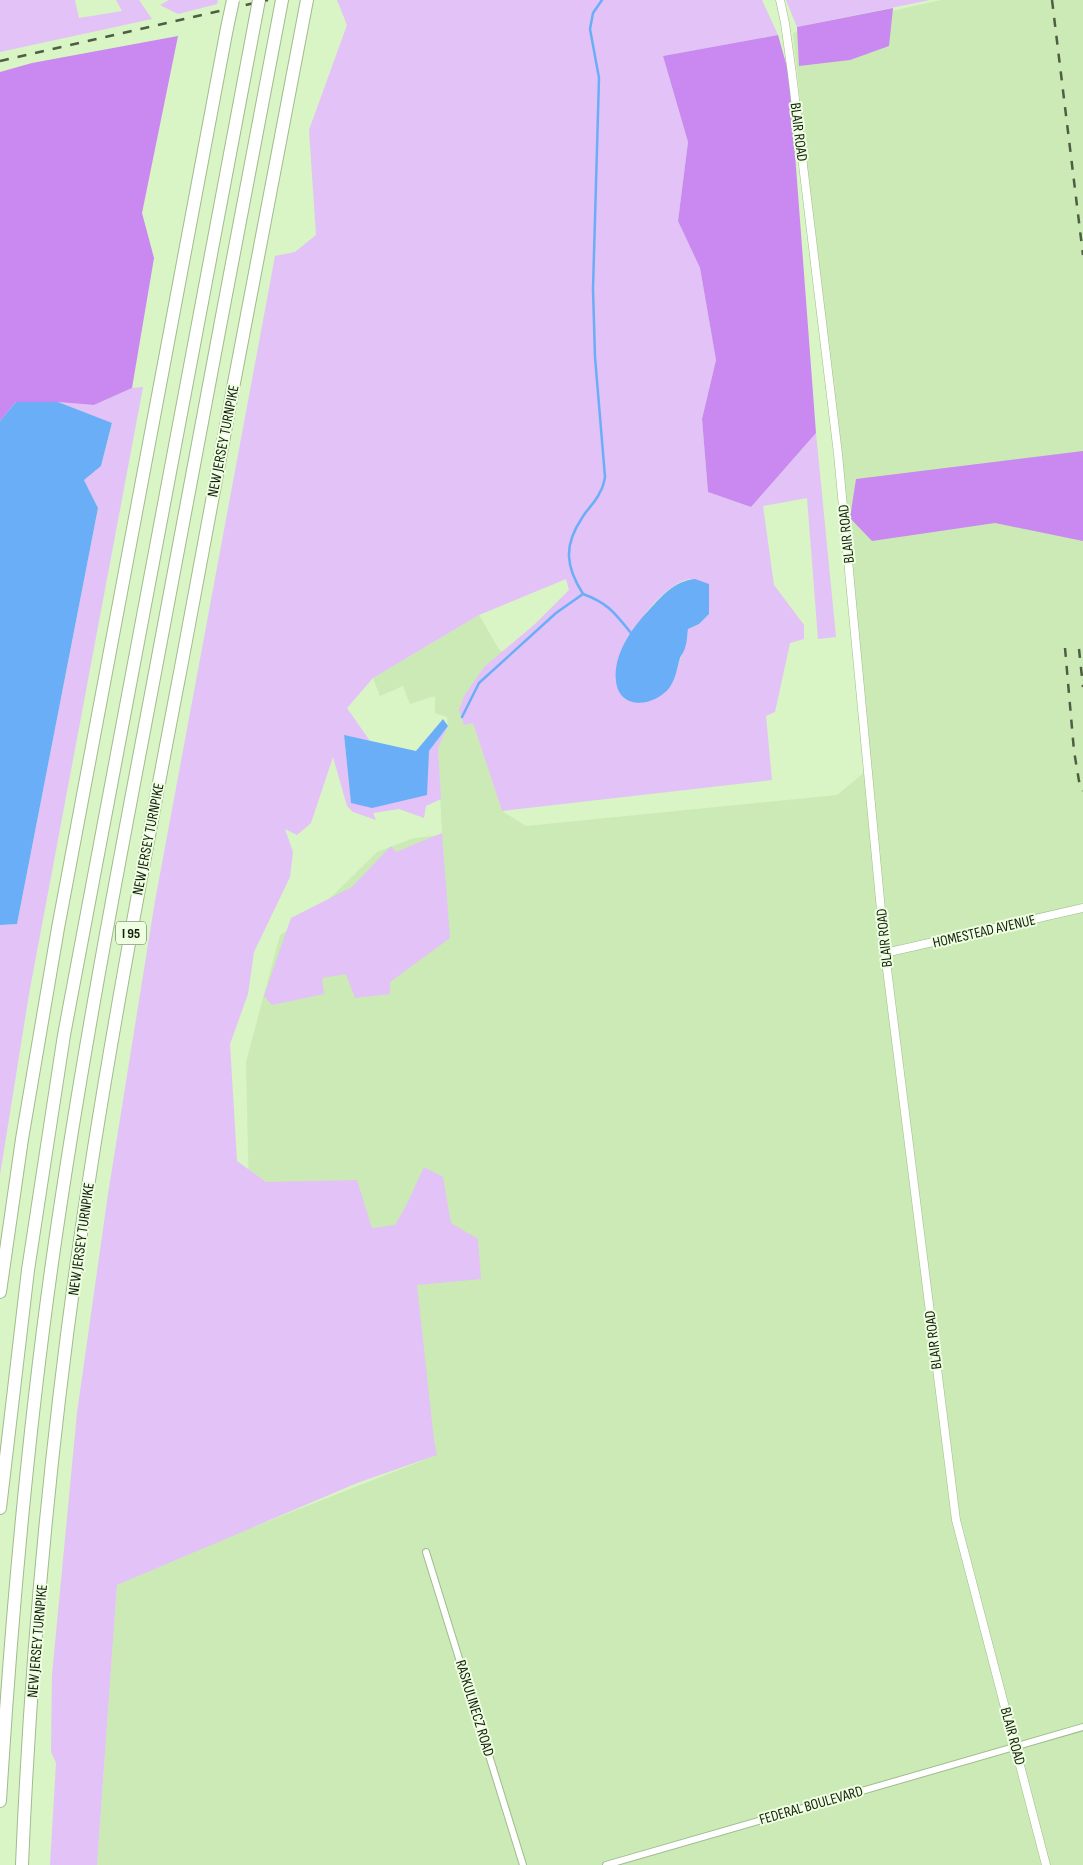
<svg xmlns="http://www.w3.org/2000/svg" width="1083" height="1865" viewBox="0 0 1083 1865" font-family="'Sofia Sans Condensed',sans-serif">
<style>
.built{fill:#cbeab5}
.green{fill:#e2c2f7;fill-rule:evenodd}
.forest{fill:#ca88f1}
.water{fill:#6aaef8}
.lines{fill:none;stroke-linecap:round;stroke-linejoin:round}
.stream{stroke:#6aaef8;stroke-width:2.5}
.minor-casing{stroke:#a1bb8e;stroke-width:8}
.tertiary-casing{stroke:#a1bb8e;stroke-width:9}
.motorway-casing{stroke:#a1bb8e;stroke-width:14}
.minor{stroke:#fff;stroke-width:6}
.tertiary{stroke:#fff;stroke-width:8}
.motorway{stroke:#fff;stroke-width:12}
.rail{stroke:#4f5d43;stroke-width:2.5;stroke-dasharray:9 9;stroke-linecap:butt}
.motorway-bridge-casing{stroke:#a1bb8e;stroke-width:14;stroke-linecap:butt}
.motorway-bridge{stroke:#fff;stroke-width:12}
.labels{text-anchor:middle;stroke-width:4;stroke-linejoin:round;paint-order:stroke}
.shield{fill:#edfee1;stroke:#56614d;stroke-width:1}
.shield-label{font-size:14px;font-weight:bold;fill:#151e0d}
.street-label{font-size:15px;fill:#151e0d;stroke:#edfee1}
</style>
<rect width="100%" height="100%" fill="#d9f4c5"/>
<path class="built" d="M941,0H1083V1865H97L117,1585L238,1533L437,1455L256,1513L246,1062L280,935L313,915L377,852L414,838L442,835L438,748L448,726L447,717L435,713V696L410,704L403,686L380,696L373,678L479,615L498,648L502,652L484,667L473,723L502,811L526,826L837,795L865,772L835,430L793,33Z"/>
<g class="green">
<path d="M0,0H75L79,18L122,11L116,0H139L152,19L0,52Z"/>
<path d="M169,0H218L217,4L178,14L160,5Z"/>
<path d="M337,0H762L778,35L663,56L688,142L678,221L700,268L716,360L702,419L708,492L751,507L816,433L836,637L818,639L807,498L763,506L774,585L804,625V639L790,643L775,712L766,716L772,780L502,811L473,723L464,725L459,710L464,696L484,667L535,624L569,590L566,579L479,615L373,678L347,708L370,741L344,736L351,802L429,751L448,726L438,748L441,799L426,806L424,818L399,809L373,813L376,820L353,812L347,806L333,757L311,823L297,835L285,829L293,852L290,877L254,952L248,994L230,1044L237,1161L266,1182L357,1180L372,1228L395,1225L406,1206L424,1167L443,1177L451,1223L478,1239L481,1279L417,1285L434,1440L437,1455L357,1483L117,1585L97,1865H50L56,1763L51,1752L52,1675L77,1413L108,1194L155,901L275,256L295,252L316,235L309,130L347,25ZM689,579L709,584V614L699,624L688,629C687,640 684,647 681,657C677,667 676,677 670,687L620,654C633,629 660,586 689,579Z"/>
<path d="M786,0H930L797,27Z"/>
<path d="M143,387L29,994L0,1175V925L17,924L98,508L84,480L101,466L112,424L58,402L94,405L132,388Z"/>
<path d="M442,833L450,938L390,982V994L355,998L346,974L322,978L324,994L272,1005L264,996L291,918L352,887L391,846L396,852Z"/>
</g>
<g class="forest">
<path d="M893,8L889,46L850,60L799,66L797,27Z"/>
<path d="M778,35L789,74L816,433L751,507L708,492L702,419L716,360L700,268L678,221L688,142L663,56Z"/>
<path d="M178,36L142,213L154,258L132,388L94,405L58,402H16L0,421V72L32,63Z"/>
<path d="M1083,451V541L995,523L872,541L850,518L856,479Z"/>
</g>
<g class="water">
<path d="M16,402H58L112,423L101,466L84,480L98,508L17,924L0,925V421Z"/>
<path d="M695,579L709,584V614L699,624L688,629C687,636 687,642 685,648C684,652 681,655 680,658C677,668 676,678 670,687C655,707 619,711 616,681C613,654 632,628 649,610C662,596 674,581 695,579Z"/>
<path d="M443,719L448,726L429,751L427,795L372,808L351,803L344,735L416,751Z"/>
</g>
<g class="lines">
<g class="stream">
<path d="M583,594C566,567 563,546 582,518C587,509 596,502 600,492C603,488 604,482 605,477L595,357L593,289L599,78L590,29L593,13L602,0"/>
<path d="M462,717L479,683L556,613L583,594C608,603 615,613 631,633"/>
</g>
<g class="minor-casing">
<g id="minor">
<path d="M426,1552L523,1865"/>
<path d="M606,1865L1083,1727"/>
</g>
</g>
<g class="tertiary-casing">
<g id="tertiary">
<path d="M780,0L785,23L792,74L838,454L885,953L956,1520L1046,1865"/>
<path d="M885,953L1083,908"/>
</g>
</g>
<g class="motorway-casing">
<g id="motorway">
<path d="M0,1292L22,1139L58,928L227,28"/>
<path d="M0,1508L28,1270L64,1035L255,21"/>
<path d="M0,1801C11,1621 27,1441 52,1263C79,1072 115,883 151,694C194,463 238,231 282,0"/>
<path d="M22,1865C32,1625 56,1385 94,1148C120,985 151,824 182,662C223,441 264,221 307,0"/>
</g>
</g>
<use href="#minor" class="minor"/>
<use href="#tertiary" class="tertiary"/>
<use href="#motorway" class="motorway"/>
<g class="rail">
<path d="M1052,0L1083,255"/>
<path d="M0,61L268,0"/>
<path d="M1065,648L1074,751L1079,781L1083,791"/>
<path d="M1079,649L1083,687"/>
</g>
<g class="motorway-bridge-casing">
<g id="motorway-bridge">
<path d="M255,21L259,0"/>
<path d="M227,28L233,0"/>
</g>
</g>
<use href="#motorway-bridge" class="motorway-bridge"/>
</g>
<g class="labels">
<rect class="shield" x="116" y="921.5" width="30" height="23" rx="4"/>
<g class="shield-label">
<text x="131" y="938">I 95</text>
</g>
<g class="street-label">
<text transform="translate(799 132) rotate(83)" y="5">BLAIR ROAD</text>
<text transform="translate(223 441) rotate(-79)" y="5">NEW JERSEY TURNPIKE</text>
<text transform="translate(846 534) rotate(-96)" y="5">BLAIR ROAD</text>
<text transform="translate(148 839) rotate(-79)" y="5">NEW JERSEY TURNPIKE</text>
<text transform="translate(984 931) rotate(-13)" y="5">HOMESTEAD AVENUE</text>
<text transform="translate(884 938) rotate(-96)" y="5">BLAIR ROAD</text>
<text transform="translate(81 1239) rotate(-82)" y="5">NEW JERSEY TURNPIKE</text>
<text transform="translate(933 1340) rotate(-97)" y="5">BLAIR ROAD</text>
<text transform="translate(37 1641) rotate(-85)" y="5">NEW JERSEY TURNPIKE</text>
<text transform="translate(475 1708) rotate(73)" y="5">RASKULINECZ ROAD</text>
<text transform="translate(1013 1736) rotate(75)" y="5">BLAIR ROAD</text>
<text transform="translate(811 1805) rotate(-16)" y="5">FEDERAL BOULEVARD</text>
</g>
</g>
</svg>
